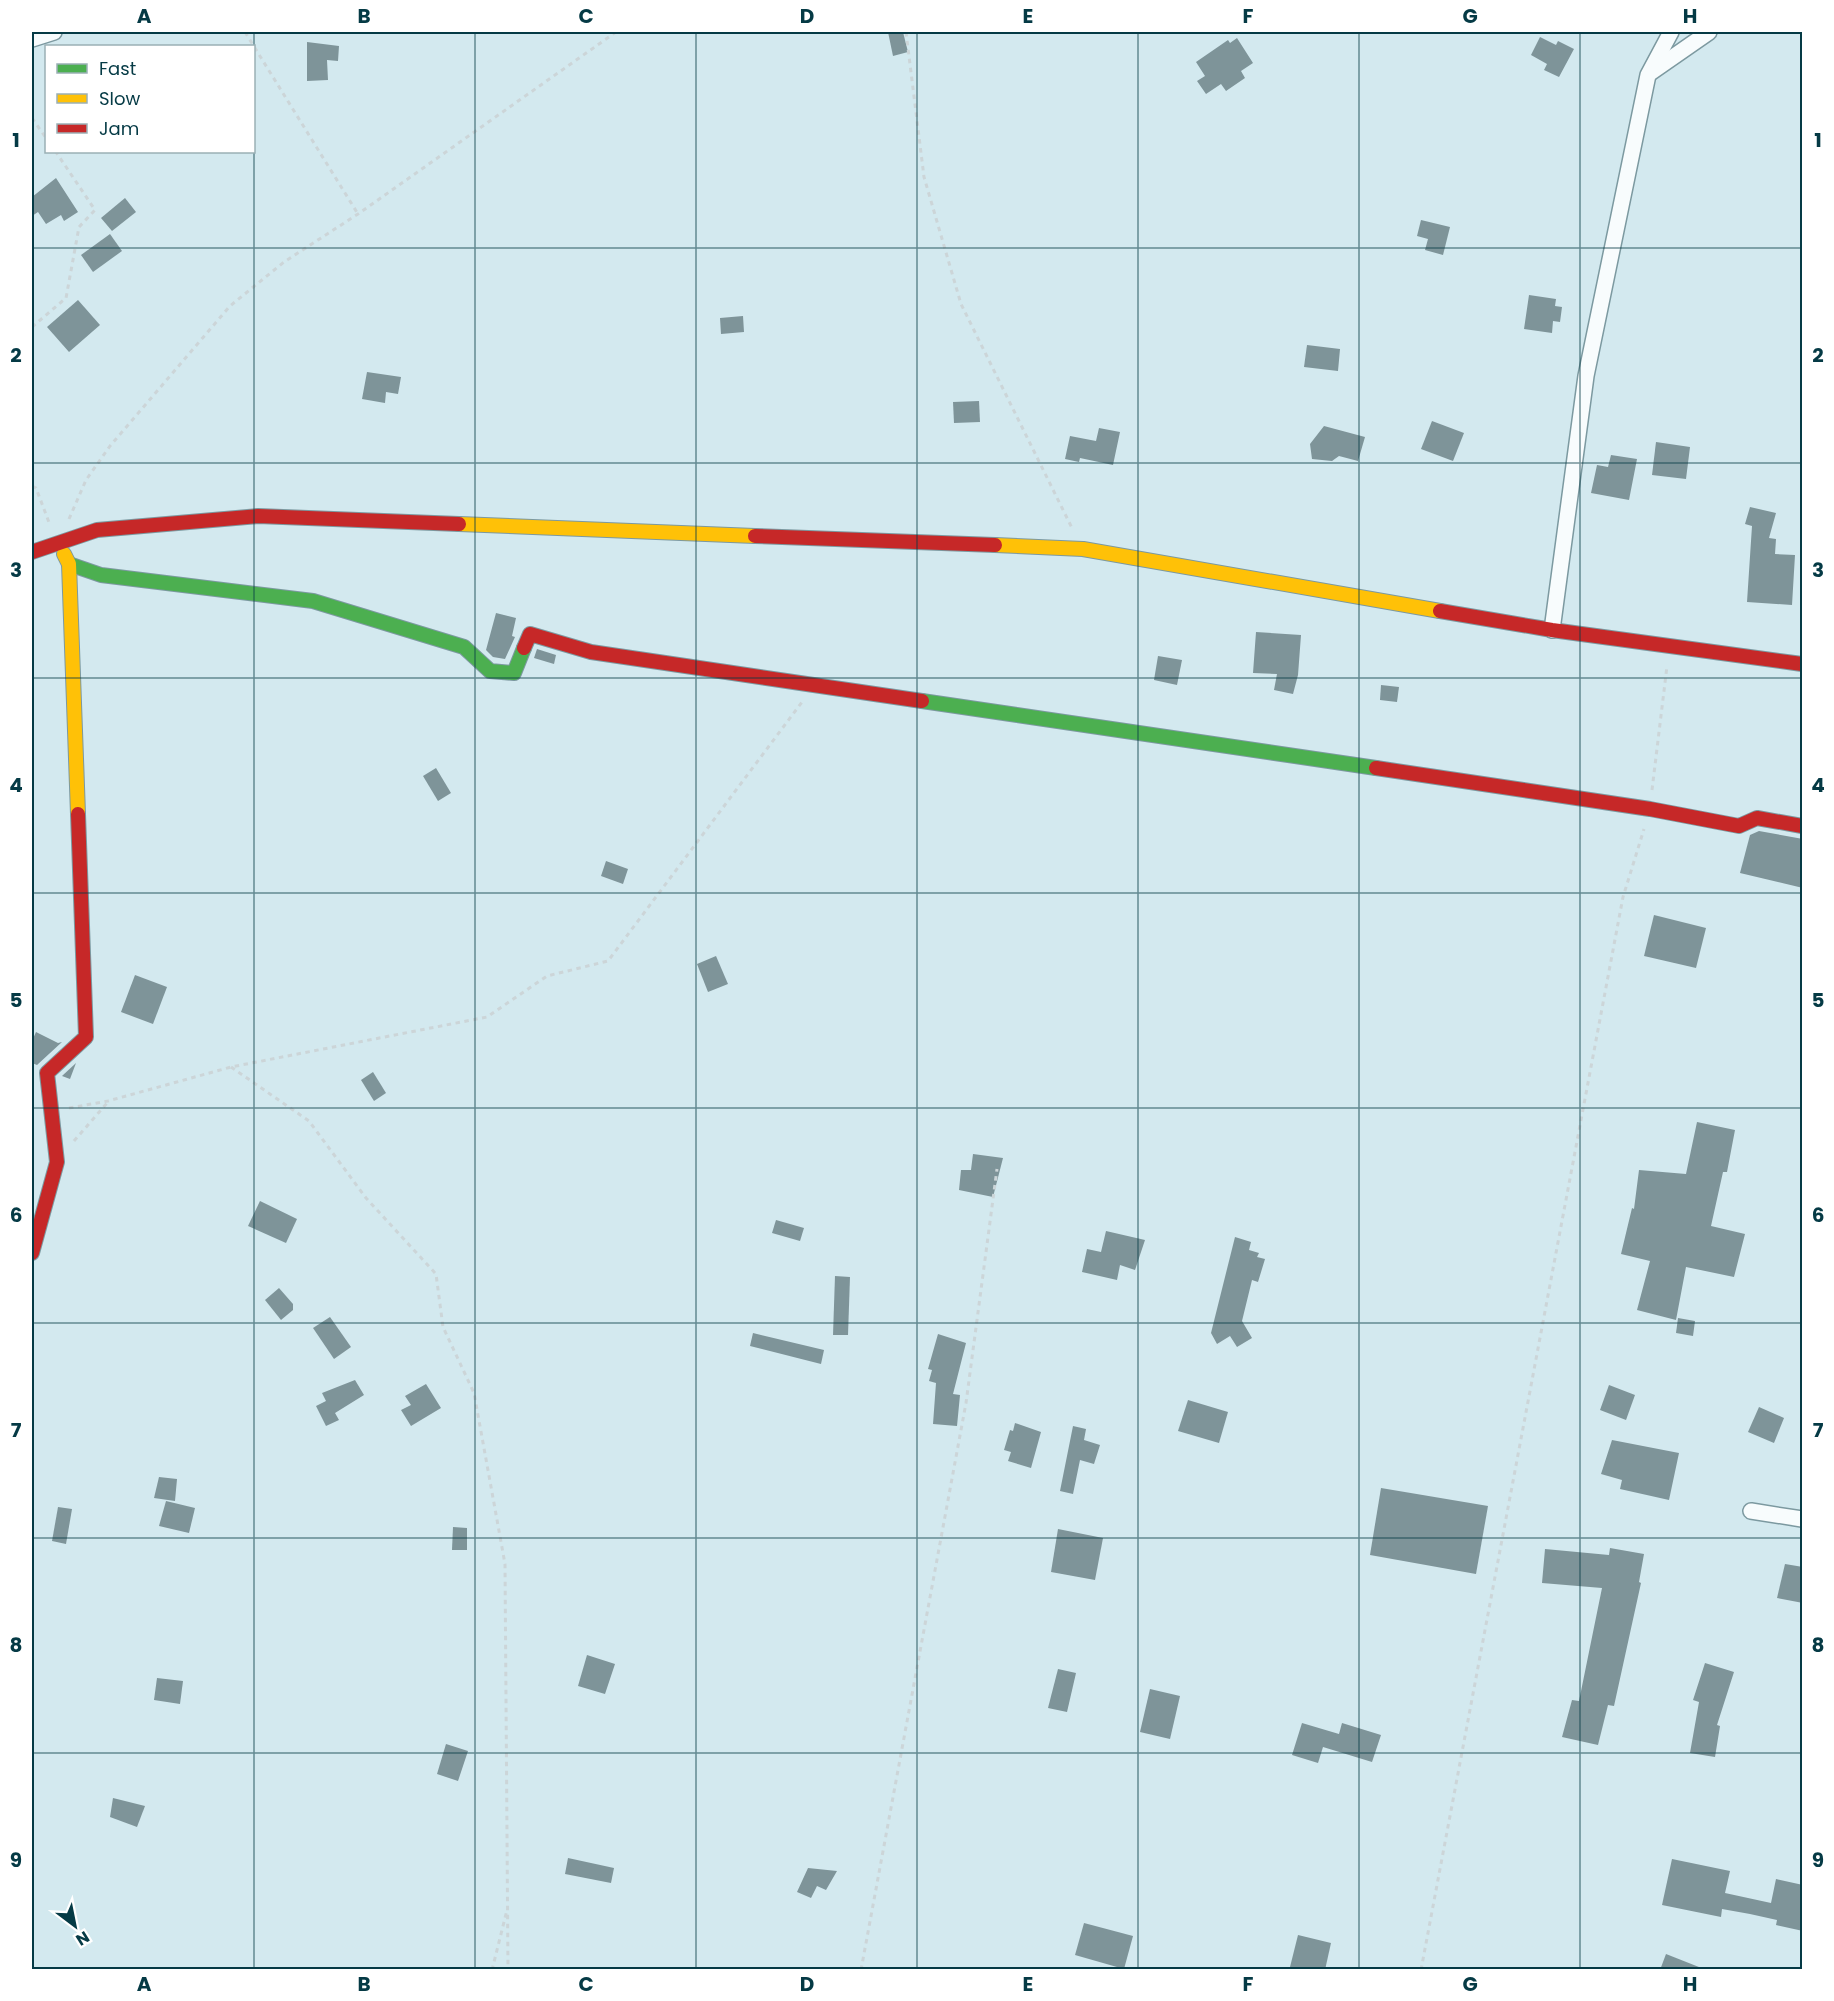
<svg xmlns="http://www.w3.org/2000/svg" width="1834" height="2001" viewBox="0 0 1834 2001" font-family="Poppins,sans-serif">
<style>
.building{fill:#7e9499}
.lines{fill:none;stroke-linecap:round;stroke-linejoin:round}
.street-casing{stroke:#7c99a0;stroke-width:18}
.fast-casing{stroke:#7c99a0;stroke-width:16}
.slow-casing{stroke:#7c99a0;stroke-width:16}
.jam-casing{stroke:#7c99a0;stroke-width:16}
.path{stroke:#ccd5d8;stroke-width:3;stroke-dasharray:4.5 4.5;stroke-linecap:butt}
.street{stroke:#f8fcfd;stroke-width:15}
.fast{stroke:#4caf50;stroke-width:14}
.slow{stroke:#ffc107;stroke-width:14}
.jam{stroke:#c62828;stroke-width:14}
.grid{fill:none;stroke:#053a45;stroke-width:1.5;stroke-opacity:0.55}
.neatline{fill:none;stroke:#053a45;stroke-width:2}
.grid-label{font-size:20px;text-anchor:middle;font-weight:bold;fill:#053a45}
</style>
<rect width="100%" height="100%" fill="#d3e9ef"/>
<g class="building">
<path d="M888,32H903L908,52L893,56Z"/>
<path d="M1540,37L1556,45L1558,41L1574,49L1559,77L1544,70L1547,64L1531,55Z"/>
<path d="M1237,38L1253,63L1241,71L1245,78L1226,91L1221,84L1206,94L1197,81L1205,76L1196,62L1228,40L1230,43Z"/>
<path d="M307,42L339,46L338,61L327,60L328,80L307,81Z"/>
<path d="M56,178L78,212L64,221L61,215L46,224L38,212L32,216V197Z"/>
<path d="M125,198L136,212L112,231L101,218Z"/>
<path d="M1421,220L1450,227L1443,255L1425,250L1428,239L1417,236Z"/>
<path d="M110,234L122,251L93,272L81,255Z"/>
<path d="M1529,295L1556,299L1555,306L1562,307L1560,322L1553,321L1552,333L1524,329Z"/>
<path d="M78,300L100,325L69,352L47,327Z"/>
<path d="M743,316L744,332L721,334L720,318Z"/>
<path d="M1307,345L1340,349L1338,371L1304,367Z"/>
<path d="M367,372L401,377L398,394L386,392L385,403L362,399Z"/>
<path d="M979,401L980,422L954,423L953,402Z"/>
<path d="M1432,421L1464,433L1453,461L1421,449Z"/>
<path d="M1324,426L1365,437L1358,461L1339,456L1332,461L1312,459L1310,444Z"/>
<path d="M1099,428L1120,432L1113,465L1080,458L1079,462L1065,459L1070,436L1096,441Z"/>
<path d="M1656,442L1690,447L1686,479L1652,475Z"/>
<path d="M1611,455L1637,459L1629,500L1591,493L1597,465L1608,467Z"/>
<path d="M1750,507L1776,513L1769,538L1776,539L1775,554L1795,555L1792,605L1747,602L1752,526L1745,524Z"/>
<path d="M496,613L516,618L512,636L515,637L505,659L493,657L486,650Z"/>
<path d="M1256,632L1301,635L1298,675L1293,694L1274,690L1277,674L1253,673Z"/>
<path d="M537,649L556,655L554,664L534,658Z"/>
<path d="M1158,656L1182,660L1177,685L1154,680Z"/>
<path d="M1381,685L1399,687L1397,702L1380,700Z"/>
<path d="M436,768L451,793L438,801L423,776Z"/>
<path d="M1759,831L1803,839V888L1740,873L1750,835Z"/>
<path d="M606,861L628,869L623,884L601,876Z"/>
<path d="M1654,915L1706,928L1696,968L1644,956Z"/>
<path d="M716,956L728,984L708,992L697,964Z"/>
<path d="M135,975L167,987L153,1024L121,1012Z"/>
<path d="M36,1032L58,1043L62,1042L37,1065L32,1063V1041Z"/>
<path d="M76,1063L70,1079L62,1076Z"/>
<path d="M373,1072L386,1093L374,1101L361,1080Z"/>
<path d="M1697,1122L1735,1130L1727,1172H1723L1711,1226L1745,1234L1734,1277L1686,1267L1676,1320L1637,1310L1650,1261L1621,1254L1632,1208L1634,1209L1639,1170L1686,1174Z"/>
<path d="M973,1154L1003,1158L993,1197L959,1190L961,1170H971Z"/>
<path d="M260,1201L297,1219L286,1243L248,1226Z"/>
<path d="M776,1220L804,1228L800,1241L772,1233Z"/>
<path d="M1106,1231L1145,1240L1135,1270L1120,1265L1117,1280L1082,1272L1087,1249L1101,1252Z"/>
<path d="M1235,1237L1251,1242L1249,1250L1259,1253L1257,1257L1265,1259L1258,1282L1252,1280L1242,1321L1252,1338L1237,1347L1230,1336L1217,1344L1211,1333Z"/>
<path d="M835,1276L850,1277L848,1335H833Z"/>
<path d="M279,1288L293,1304V1310L281,1320L265,1300Z"/>
<path d="M330,1317L351,1347L334,1359L313,1328Z"/>
<path d="M1678,1318L1695,1321L1693,1336L1676,1333Z"/>
<path d="M753,1333L824,1350L821,1364L750,1346Z"/>
<path d="M938,1334L966,1343L953,1394L960,1395L957,1426L933,1424L936,1383L929,1381L932,1370L928,1369Z"/>
<path d="M355,1380L364,1395L335,1413L339,1420L326,1426L316,1406L326,1401L322,1393Z"/>
<path d="M426,1384L441,1408L411,1426L401,1410L411,1405L405,1396Z"/>
<path d="M1609,1385L1635,1395L1626,1420L1600,1410Z"/>
<path d="M1188,1400L1228,1412L1219,1443L1178,1431Z"/>
<path d="M1759,1407L1784,1418L1774,1443L1748,1432Z"/>
<path d="M1015,1423L1041,1432L1031,1468L1008,1461L1011,1452L1004,1450L1010,1430L1013,1431Z"/>
<path d="M1073,1426L1086,1429L1084,1440L1100,1445L1094,1464L1080,1460L1073,1494L1060,1491Z"/>
<path d="M1612,1440L1679,1453L1669,1500L1620,1489L1622,1480L1601,1474Z"/>
<path d="M159,1477L177,1479L175,1501L154,1498Z"/>
<path d="M1381,1488L1488,1506L1476,1574L1370,1555Z"/>
<path d="M166,1501L195,1508L189,1533L159,1526Z"/>
<path d="M58,1507L72,1509L66,1544L52,1541Z"/>
<path d="M453,1527L467,1528V1550H452Z"/>
<path d="M1058,1529L1103,1538L1095,1580L1051,1572Z"/>
<path d="M1610,1548L1644,1554L1639,1582L1641,1583L1614,1706L1608,1705L1598,1745L1562,1737L1572,1700L1579,1701L1602,1588L1542,1583L1545,1549L1609,1555Z"/>
<path d="M1785,1564L1803,1567V1603L1777,1598Z"/>
<path d="M587,1655L615,1664L605,1694L578,1686Z"/>
<path d="M1705,1663L1734,1672L1717,1725L1720,1726L1715,1757L1690,1753L1699,1702L1693,1700Z"/>
<path d="M1058,1669L1076,1673L1067,1712L1048,1708Z"/>
<path d="M157,1678L183,1681L180,1704L154,1700Z"/>
<path d="M1150,1689L1180,1696L1170,1739L1140,1732Z"/>
<path d="M1302,1723L1339,1734L1342,1723L1381,1735L1372,1762L1323,1747L1318,1763L1292,1755Z"/>
<path d="M446,1744L468,1751L458,1781L437,1774Z"/>
<path d="M113,1798L145,1806L137,1827L110,1817Z"/>
<path d="M568,1858L614,1868L611,1883L565,1874Z"/>
<path d="M1672,1859L1730,1871L1725,1893L1771,1903L1776,1879L1803,1885V1931L1776,1925L1777,1920L1750,1914L1722,1909L1721,1917L1662,1905Z"/>
<path d="M808,1868L837,1871L826,1890L817,1886L811,1898L797,1892Z"/>
<path d="M1084,1923L1133,1936L1124,1969L1075,1955Z"/>
<path d="M1298,1935L1331,1943L1325,1970L1290,1967Z"/>
<path d="M1666,1954L1704,1969V1970H1660Z"/>
</g>
<g class="lines">
<g class="street-casing">
<g id="street">
<path d="M32,39L54,32"/>
<path d="M1650,73L1709,32"/>
<path d="M1552,630L1586,376L1648,75L1671,32"/>
<path d="M1751,1511L1802,1519"/>
</g>
</g>
<g class="fast-casing">
<g id="fast">
<path d="M69,564L101,575L313,601L464,647L490,671L514,673L524,648"/>
<path d="M922,701L1376,768"/>
</g>
</g>
<g class="slow-casing">
<g id="slow">
<path d="M459,524L755,536"/>
<path d="M995,545L1083,549L1440,611"/>
<path d="M64,554L69,564L78,814"/>
</g>
</g>
<g class="jam-casing">
<g id="jam">
<path d="M755,536L995,545"/>
<path d="M32,552L97,530L258,516L459,524"/>
<path d="M1440,611L1552,630L1802,664"/>
<path d="M524,648L530,634L591,652L922,701"/>
<path d="M1376,768L1650,809L1739,826L1757,818L1802,826"/>
<path d="M32,1253L57,1162L47,1073L86,1037L78,814"/>
</g>
</g>
<g class="path">
<path d="M245,32L358,214"/>
<path d="M906,32L924,177L961,304L1072,528"/>
<path d="M32,118L46,138"/>
<path d="M32,327L66,298L79,227L95,210L56,152"/>
<path d="M32,486L36,488L50,525"/>
<path d="M69,519L86,480L110,446L230,306L284,262L358,214L616,32"/>
<path d="M1652,790L1667,666"/>
<path d="M231,1067L309,1121L366,1198L436,1274L443,1327L474,1393L505,1564L508,1970"/>
<path d="M69,1108L108,1101L231,1067L487,1017L547,976L608,961L802,702"/>
<path d="M74,1141L107,1103"/>
<path d="M492,1970L507,1910"/>
<path d="M861,1970L966,1403L997,1169"/>
<path d="M1421,1970L1623,897L1644,829"/>
</g>
<use href="#street" class="street"/>
<use href="#fast" class="fast"/>
<use href="#slow" class="slow"/>
<use href="#jam" class="jam"/>
</g>
<path class="grid" d="M254,32V1970M475,32V1970M696,32V1970M917,32V1970M1138,32V1970M1359,32V1970M1580,32V1970M32,248H1802M32,463H1802M32,678H1802M32,893H1802M32,1108H1802M32,1323H1802M32,1538H1802M32,1753H1802"/>
<rect width="1834" height="2001" fill="none" stroke="#ffffff" stroke-width="66"/>
<rect x="45" y="45" width="210" height="108" fill="#ffffff" stroke="#9bb0b5" stroke-width="1.5"/>
<rect x="57" y="64" width="30" height="9" fill="#4caf50" stroke="#9bb0b5" stroke-width="1.5"/>
<text x="99" y="75" font-size="18" fill="#053a45">Fast</text>
<rect x="57" y="94" width="30" height="9" fill="#ffc107" stroke="#9bb0b5" stroke-width="1.5"/>
<text x="99" y="105" font-size="18" fill="#053a45">Slow</text>
<rect x="57" y="124" width="30" height="9" fill="#c62828" stroke="#9bb0b5" stroke-width="1.5"/>
<text x="99" y="135" font-size="18" fill="#053a45">Jam</text>
<g transform="translate(75 1926) rotate(148)" stroke="#ffffff" stroke-width="4.5" paint-order="stroke">
<path d="M0-4.5L10 22L0 15L-10 22Z" fill="#053a45"/>
<text y="-9" font-size="16" font-weight="bold" text-anchor="middle" fill="#053a45">N</text>
</g>
<rect x="33" y="33" width="1768" height="1935" class="neatline"/>
<g class="grid-label">
<text x="144" y="23">A</text>
<text x="364" y="23">B</text>
<text x="586" y="23">C</text>
<text x="807" y="23">D</text>
<text x="1028" y="23">E</text>
<text x="1248" y="23">F</text>
<text x="1470" y="23">G</text>
<text x="1690" y="23">H</text>
<text x="16" y="147">1</text>
<text x="1818" y="147">1</text>
<text x="16" y="362">2</text>
<text x="1818" y="362">2</text>
<text x="16" y="577">3</text>
<text x="1818" y="577">3</text>
<text x="16" y="792">4</text>
<text x="1818" y="792">4</text>
<text x="16" y="1007">5</text>
<text x="1818" y="1007">5</text>
<text x="16" y="1222">6</text>
<text x="1818" y="1222">6</text>
<text x="16" y="1437">7</text>
<text x="1818" y="1437">7</text>
<text x="16" y="1652">8</text>
<text x="1818" y="1652">8</text>
<text x="16" y="1867">9</text>
<text x="1818" y="1867">9</text>
<text x="144" y="1991">A</text>
<text x="364" y="1991">B</text>
<text x="586" y="1991">C</text>
<text x="807" y="1991">D</text>
<text x="1028" y="1991">E</text>
<text x="1248" y="1991">F</text>
<text x="1470" y="1991">G</text>
<text x="1690" y="1991">H</text>
</g>
</svg>
